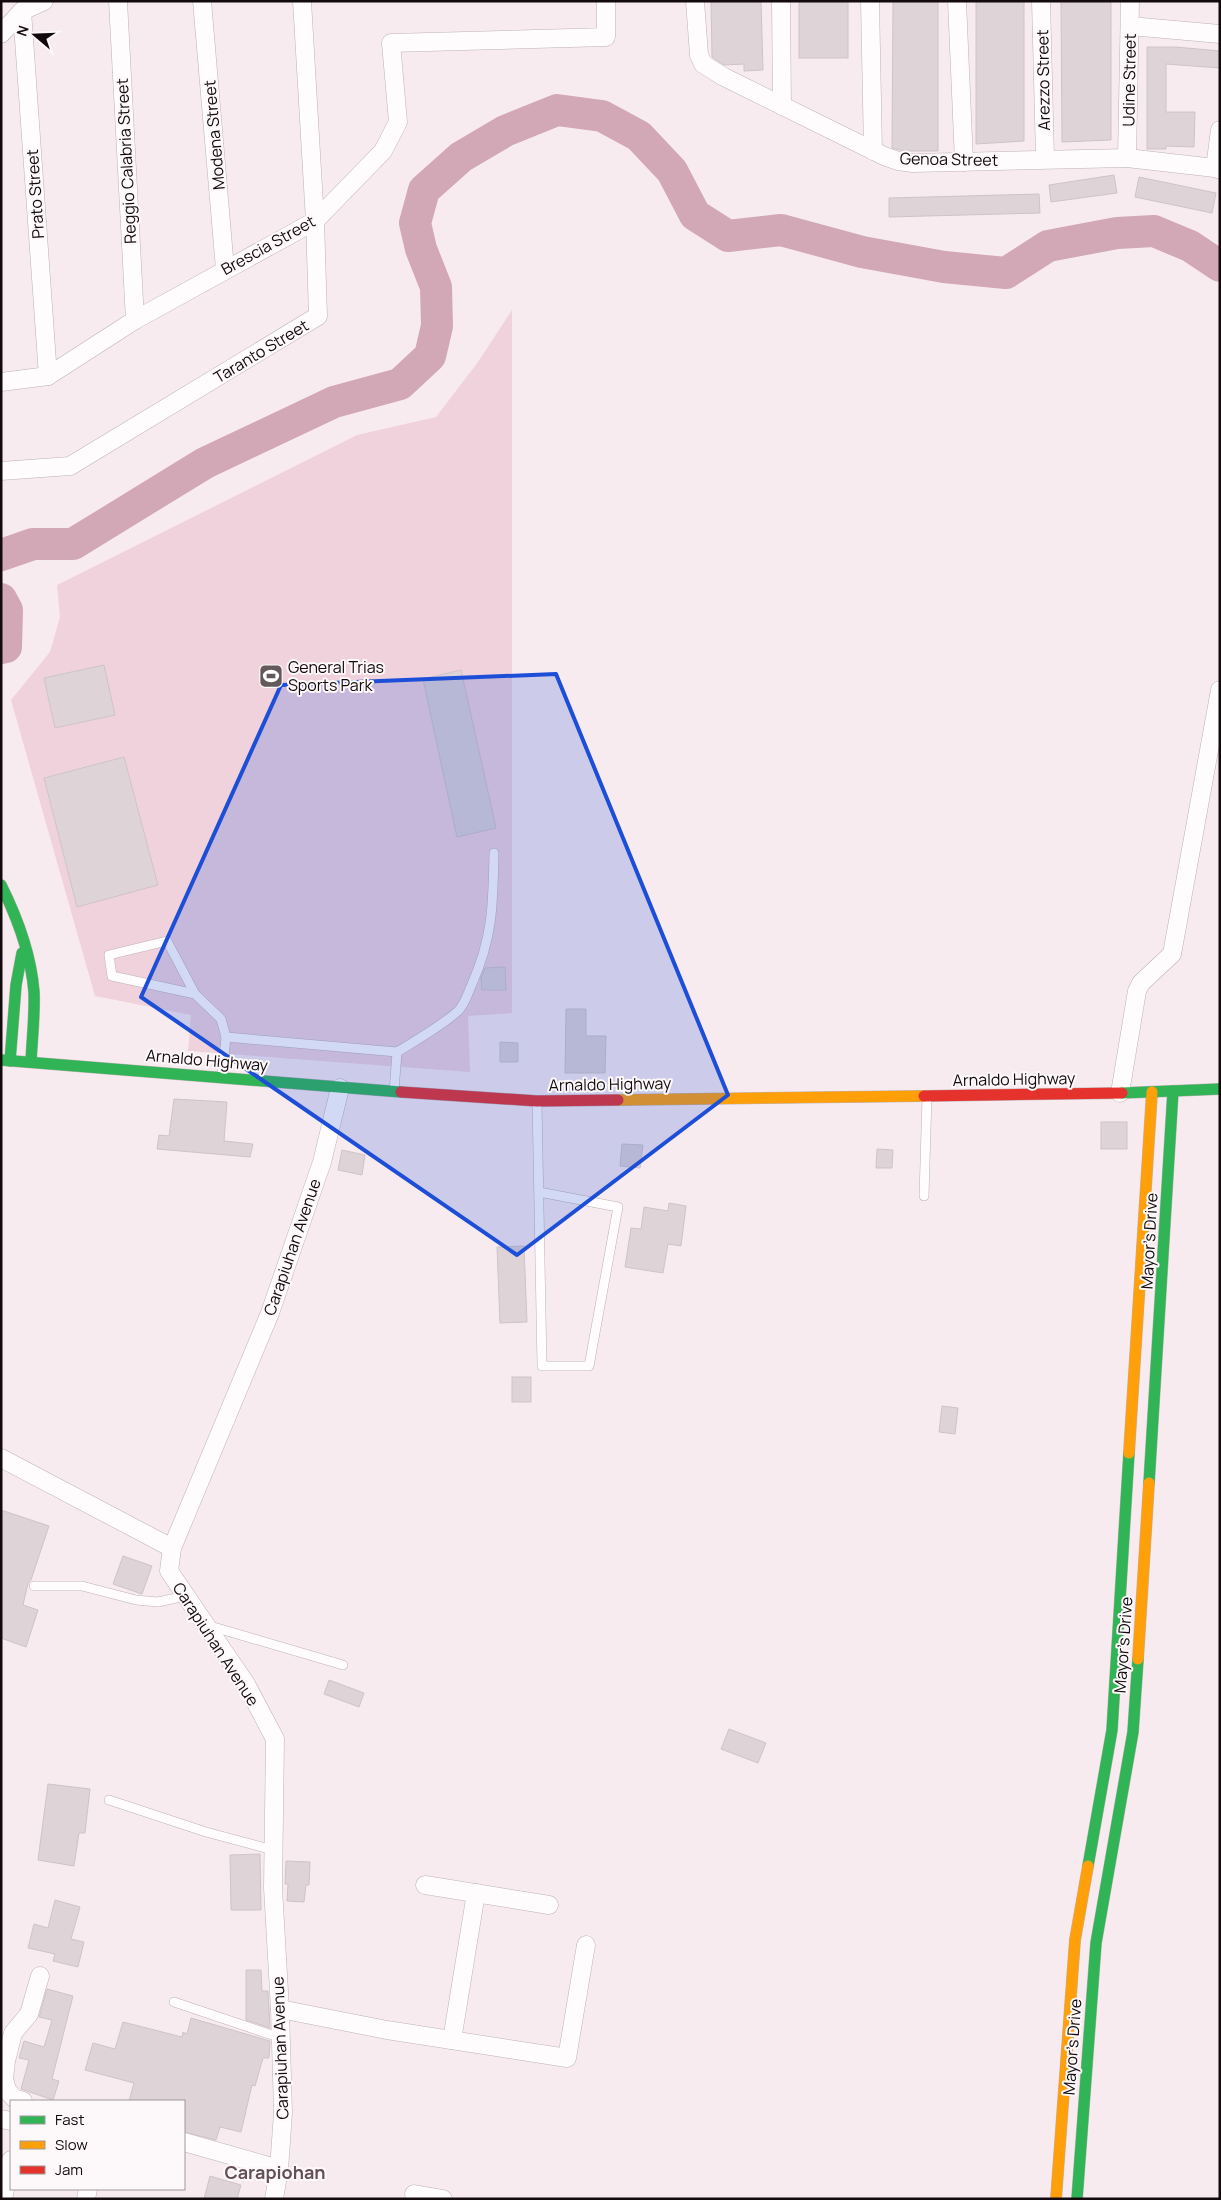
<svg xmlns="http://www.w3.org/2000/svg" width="1221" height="2200" viewBox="0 0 1221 2200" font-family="Manrope,sans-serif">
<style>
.green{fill:#f0d2dc}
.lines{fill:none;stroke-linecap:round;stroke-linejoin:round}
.river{stroke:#d2a7b6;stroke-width:32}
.building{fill:#ded3d6;stroke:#cec4c7}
.lane-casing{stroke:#bdb2b5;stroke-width:10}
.street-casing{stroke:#bdb2b5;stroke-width:19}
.fast-casing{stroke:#bdb2b5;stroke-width:12}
.slow-casing{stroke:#bdb2b5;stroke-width:12}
.jam-casing{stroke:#bdb2b5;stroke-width:12}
.lane{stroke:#fefcfd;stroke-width:9}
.street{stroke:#fefcfd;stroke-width:18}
.fast{stroke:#30b455;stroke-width:11}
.slow{stroke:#ff9f0a;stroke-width:11}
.jam{stroke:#e5322d;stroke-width:11}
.marked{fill:#1d4ed8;fill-opacity:0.2;stroke:#1d4ed8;stroke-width:4;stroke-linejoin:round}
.labels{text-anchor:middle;stroke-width:4;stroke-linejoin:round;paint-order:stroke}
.street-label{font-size:16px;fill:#120a0c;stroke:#fdf8f9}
.poi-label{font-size:16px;fill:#120a0c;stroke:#fdf8f9;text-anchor:start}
.neighbourhood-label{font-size:18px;font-weight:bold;fill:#634f55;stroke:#fdf8f9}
</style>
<rect width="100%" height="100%" fill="#f8ebef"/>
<path class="green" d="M512,310V1013L468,1016L470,1072L188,1051L191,1015L95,996L11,700L50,652L60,617L57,585L357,435L436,417L478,362Z"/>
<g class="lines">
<g class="river">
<path d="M1,555L33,544H73L205,463L334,402L400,384L430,356L437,326L436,287L421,249L415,223L424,190L461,157L505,131L557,110L602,116L639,136L672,171L695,215L728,236L781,230L862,252L944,267L1006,273L1048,246L1117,233L1154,231L1190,246L1220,266"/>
<path d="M1,599L7,610L6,647L1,648"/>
</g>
</g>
<g class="building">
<path d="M711,1H761L763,70L744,71V64L724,65L712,57Z"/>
<rect x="799" y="1" width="49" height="57"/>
<path d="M893,1H938V151H904L892,148Z"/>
<path d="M976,1H1024V141L976,144Z"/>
<path d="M1061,1H1111V140L1062,142Z"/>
<path d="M1147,47H1176L1220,51V68L1166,64V112H1195L1194,147L1166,146V149H1147Z"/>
<path d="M1114,175L1117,193L1051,202L1049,185Z"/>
<path d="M1139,177L1216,193L1212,213L1135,197Z"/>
<path d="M1039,194L1040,213L889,217V198Z"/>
<path d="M104,665L115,715L55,728L44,678Z"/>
<path d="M461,670L496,828L457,837L423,679Z"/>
<path d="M124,757L158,885L77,907L44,778Z"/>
<path d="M505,967L506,990H482L481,978L485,968Z"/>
<path d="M566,1009H586V1036H606L605,1073H565Z"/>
<path d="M500,1042L518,1043V1062H500Z"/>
<path d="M174,1099L227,1102L224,1141L253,1144L250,1157L157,1149L159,1135L169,1136Z"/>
<rect x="1101" y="1122" width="26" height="27"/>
<path d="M622,1144L643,1145L640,1168L620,1166Z"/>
<path d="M877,1149L893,1150L892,1168H876Z"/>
<path d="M342,1150L365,1155L362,1175L338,1170Z"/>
<path d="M669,1203L686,1206L681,1246L668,1244L663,1273L625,1267L631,1228L641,1229L644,1207L668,1211Z"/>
<path d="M524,1246L527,1322L500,1323L497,1247Z"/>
<rect x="512" y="1377" width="19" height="25"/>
<path d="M942,1406L958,1408L955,1434L939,1432Z"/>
<path d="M1,1510L49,1526L31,1580L28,1583L23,1605L38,1610L26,1647L1,1638Z"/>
<path d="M123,1556L152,1566L142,1594L113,1584Z"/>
<path d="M329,1680L364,1693L359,1707L324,1694Z"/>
<path d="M729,1729L766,1743L758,1763L721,1749Z"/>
<path d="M48,1784L90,1789L85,1833H79L74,1866L38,1860Z"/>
<path d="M260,1854L261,1910H231L230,1855Z"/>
<path d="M286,1861L310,1862L309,1885H306L304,1902L287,1901L288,1884H285Z"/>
<path d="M55,1900L80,1907L71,1939L84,1942L78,1967L53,1961L55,1954L28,1948L34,1924L48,1928Z"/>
<path d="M246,1970H261L262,1991H268L270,2028L246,2020Z"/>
<path d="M47,1989L73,1996L52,2079L59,2081L53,2100L21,2089L29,2060L19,2058L24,2041L44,2047L52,2020L39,2017Z"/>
<path d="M191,2018L270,2041L269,2058H263L255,2086L252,2085L241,2132L220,2127L216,2140L184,2132V2101H129L134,2083L85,2070L93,2043L115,2049L123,2022L182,2037L183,2032L187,2034Z"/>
<path d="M210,2176L241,2185L237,2199H204Z"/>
</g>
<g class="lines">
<g class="lane-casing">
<g id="lane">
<path d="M195,994L112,976L109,955L167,941L195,994L221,1019L226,1037L222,1076"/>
<path d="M226,1037L397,1052L394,1092"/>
<path d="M397,1052C418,1039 440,1027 458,1011C465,1004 468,993 472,984C493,937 493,903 494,853"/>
<path d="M537,1101L542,1366H589L618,1207L539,1192"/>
<path d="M924,1196L927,1097"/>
<path d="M34,1586H82L136,1600L158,1602L185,1596"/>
<path d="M210,1626L343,1665"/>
<path d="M109,1800L206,1832L273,1850"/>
<path d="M174,2002L281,2038"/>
</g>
</g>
<g class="street-casing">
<g id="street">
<path d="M118,1L135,320"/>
<path d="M202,1L225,269"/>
<path d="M695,1L699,55L703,64L724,77L884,156L898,161L913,163L1127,158L1215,168L1220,170"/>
<path d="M781,1L782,106"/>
<path d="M870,1L873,151"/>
<path d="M957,1L964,162"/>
<path d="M1041,1L1045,158"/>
<path d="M22,11L48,376"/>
<path d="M1130,26L1220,34"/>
<path d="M1,34L22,11L44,1"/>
<path d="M1127,158L1130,1"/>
<path d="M1215,168L1220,130"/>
<path d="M1,382L48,376L135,320L315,221L383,151L398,122L391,43L606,37V1"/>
<path d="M1,471L70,466L318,316L315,221L302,1"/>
<path d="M1120,1093L1137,991L1141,983L1172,954L1220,690"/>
<path d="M1,1458L172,1548"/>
<path d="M425,1885L549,1905"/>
<path d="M280,2009L387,2030L567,2058L586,1945"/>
<path d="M452,2040L476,1893"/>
<path d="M23,2101L14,2098L7,2090L4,2079L6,2061L13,2033L29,2014L40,1976"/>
<path d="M1,2119L11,2121"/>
<path d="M184,2142L279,2169"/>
<path d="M414,2194L443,2199"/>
<path d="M3,2199L11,2160"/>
<path d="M86,2199L88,2189"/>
<path d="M274,2199L279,2169L283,2113L280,2009L273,1888L275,1739L246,1684L169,1571L172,1548L270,1313L322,1162L340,1088"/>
</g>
</g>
<g class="fast-casing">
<g id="fast">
<path d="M1,885C18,919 31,954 34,992C35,1015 32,1039 31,1062"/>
<path d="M1,1060L401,1092"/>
<path d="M10,1061L16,985L22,953"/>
<path d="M1122,1093L1220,1089"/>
<path d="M1149,1483L1173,1091"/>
<path d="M1088,1866L1112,1730L1129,1453"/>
<path d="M1077,2199L1096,1943L1133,1732L1138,1659"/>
</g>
</g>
<g class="slow-casing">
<g id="slow">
<path d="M618,1100L924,1096"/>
<path d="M1129,1453L1152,1092"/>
<path d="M1138,1659L1149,1483"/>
<path d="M1056,2199L1075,1940L1088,1866"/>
</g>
</g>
<g class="jam-casing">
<g id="jam">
<path d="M401,1092L537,1101L618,1100"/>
<path d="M924,1096L1122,1093"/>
</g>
</g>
<use href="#lane" class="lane"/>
<use href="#street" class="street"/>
<use href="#fast" class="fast"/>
<use href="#slow" class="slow"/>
<use href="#jam" class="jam"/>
</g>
<path class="marked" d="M556,674L728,1095L517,1255L141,997L281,685Z"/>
<defs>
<g id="stadium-square" transform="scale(1.25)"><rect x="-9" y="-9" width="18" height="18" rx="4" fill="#62595b" stroke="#fdf8f9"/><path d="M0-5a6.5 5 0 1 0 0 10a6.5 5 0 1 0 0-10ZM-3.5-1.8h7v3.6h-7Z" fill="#fff"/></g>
</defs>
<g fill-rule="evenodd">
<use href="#stadium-square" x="271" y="676"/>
</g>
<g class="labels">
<g class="street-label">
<text transform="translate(1043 80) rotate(-91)" y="6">Arezzo Street</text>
<text transform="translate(1129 80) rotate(-89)" y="6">Udine Street</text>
<text transform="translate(214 135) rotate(-95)" y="6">Modena Street</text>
<text transform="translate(949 159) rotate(1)" y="6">Genoa Street</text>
<text transform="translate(126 161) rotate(-93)" y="6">Reggio Calabria Street</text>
<text transform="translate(35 194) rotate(-94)" y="6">Prato Street</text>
<text transform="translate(268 245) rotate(-29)" y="6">Brescia Street</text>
<text transform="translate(261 351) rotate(-31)" y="6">Taranto Street</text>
<text transform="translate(207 1060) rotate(5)" y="6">Arnaldo Highway</text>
<text transform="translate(1014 1079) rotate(-1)" y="6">Arnaldo Highway</text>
<text transform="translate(610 1084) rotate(-1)" y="6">Arnaldo Highway</text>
<text transform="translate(1149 1241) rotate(-87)" y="6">Mayor's Drive</text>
<text transform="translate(292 1247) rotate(-71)" y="6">Carapiuhan Avenue</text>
<text transform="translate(216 1644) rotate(57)" y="6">Carapiuhan Avenue</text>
<text transform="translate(1123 1645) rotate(-86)" y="6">Mayor's Drive</text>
<text transform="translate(1072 2047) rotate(-86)" y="6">Mayor's Drive</text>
<text transform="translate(280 2048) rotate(-92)" y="6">Carapiuhan Avenue</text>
</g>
<g class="poi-label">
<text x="288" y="673">General Trias<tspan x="288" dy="18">Sports Park</tspan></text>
</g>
<g class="neighbourhood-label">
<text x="275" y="2179">Carapiohan</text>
</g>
</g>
<rect width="1221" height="2200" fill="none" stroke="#120a0c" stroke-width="5"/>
<rect x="10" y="2100" width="175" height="90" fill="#fdf8f9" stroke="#9f999a"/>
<rect x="20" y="2116" width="25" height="8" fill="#30b455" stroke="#9f999a"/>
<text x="55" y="2125" font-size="15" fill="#120a0c">Fast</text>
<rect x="20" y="2141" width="25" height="8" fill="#ff9f0a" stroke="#9f999a"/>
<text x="55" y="2150" font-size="15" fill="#120a0c">Slow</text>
<rect x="20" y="2166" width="25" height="8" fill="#e5322d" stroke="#9f999a"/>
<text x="55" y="2175" font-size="15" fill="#120a0c">Jam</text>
<g transform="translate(35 35) rotate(289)" stroke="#fdf8f9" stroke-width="4" paint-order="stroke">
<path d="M0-4L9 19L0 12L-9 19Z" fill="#120a0c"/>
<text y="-8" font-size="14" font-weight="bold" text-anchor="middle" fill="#120a0c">N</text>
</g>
</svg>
